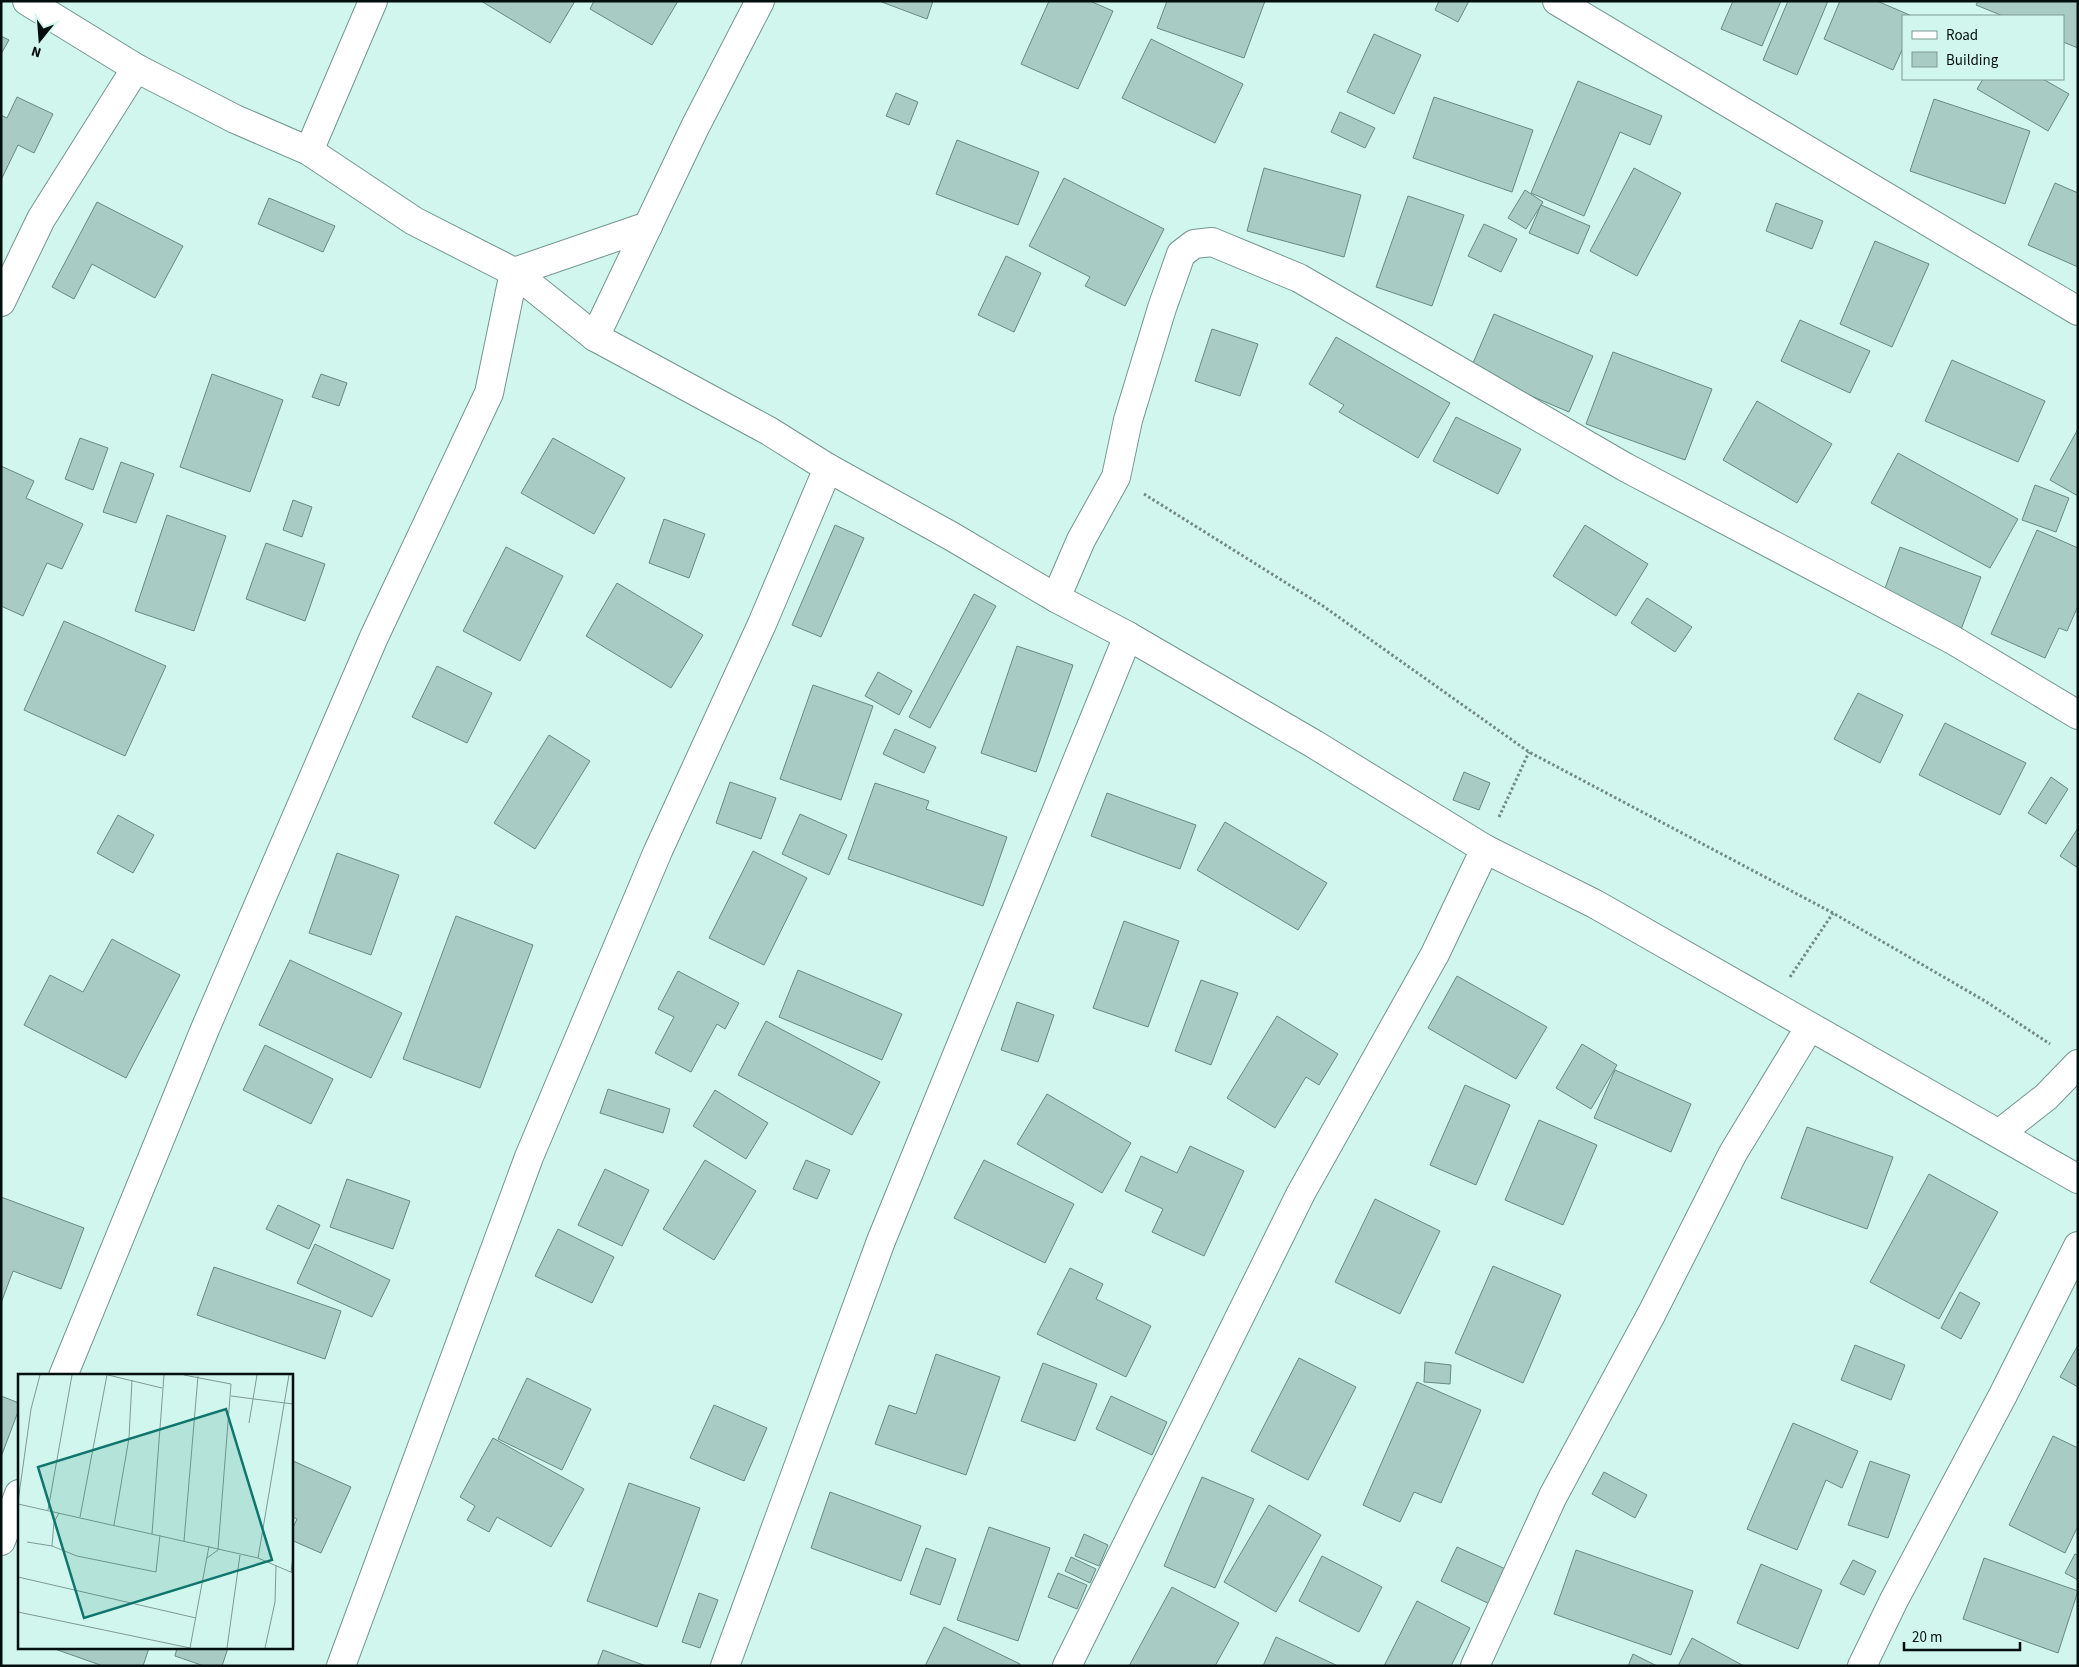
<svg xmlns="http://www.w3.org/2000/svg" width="2079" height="1667" viewBox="0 0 2079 1667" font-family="'Source Sans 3',sans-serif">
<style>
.building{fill:#a8ccc3;stroke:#678a82}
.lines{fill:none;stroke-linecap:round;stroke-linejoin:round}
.minor-casing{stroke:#73968e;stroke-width:30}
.path{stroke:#718b84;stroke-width:3;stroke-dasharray:2.5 2.5;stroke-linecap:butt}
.minor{stroke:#fff;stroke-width:28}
.inset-road{fill:none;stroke:#7f9a93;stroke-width:1}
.view{fill:#0f766e;fill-opacity:0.15;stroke:#0f766e;stroke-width:2.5}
.inset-edge{fill:none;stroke:#030f0c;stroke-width:2.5}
</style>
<rect width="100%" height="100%" fill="#d1f6ed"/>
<g class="building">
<path d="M481,1H575L550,43Z"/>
<path d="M594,1H678L652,45L590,9Z"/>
<path d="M879,1H933L927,19Z"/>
<path d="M1049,1H1090L1113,11L1078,89L1021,64Z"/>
<path d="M1167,1H1265L1244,58L1157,28Z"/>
<path d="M1439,1H1469L1458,22L1435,10Z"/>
<path d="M1733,1H1781L1762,46L1721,29Z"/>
<path d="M1788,1H1828L1797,75L1763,60Z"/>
<path d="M1840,1H1877L1912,16H1903V48L1893,70L1824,39Z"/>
<path d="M1978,1H2078V48L2063,42V16H2003L1976,5Z"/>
<path d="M1374,34L1421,55L1394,114L1347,92Z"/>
<path d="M1,36L9,40L1,54Z"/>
<path d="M1151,39L1243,84L1215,143L1122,98Z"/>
<path d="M1983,79H2043L2069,94L2048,131L1977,89Z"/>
<path d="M1578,81L1662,116L1650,145L1620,132L1584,216L1531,193Z"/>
<path d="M896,93L918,102L909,125L886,116Z"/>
<path d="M17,97L53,114L34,153L18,145L1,180V115L7,118Z"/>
<path d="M1434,97L1533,130L1512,192L1413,158Z"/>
<path d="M1934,99L2030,131L2005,204L1910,171Z"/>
<path d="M1340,112L1375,128L1365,148L1331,132Z"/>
<path d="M957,140L1039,172L1018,225L936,194Z"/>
<path d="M1264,168L1361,195L1344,257L1247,231Z"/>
<path d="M1634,168L1681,193L1637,276L1590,251Z"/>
<path d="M1064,178L1164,229L1125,306L1085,286L1090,277L1029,246Z"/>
<path d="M2055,183L2078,193V267L2028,245Z"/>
<path d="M1525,190L1543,202L1526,229L1508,218Z"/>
<path d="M1408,196L1464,215L1432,306L1376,287Z"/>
<path d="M269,198L335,226L323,252L258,224Z"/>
<path d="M97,202L183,246L155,298L92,264L74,299L52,287Z"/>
<path d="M1776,203L1823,221L1812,249L1766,231Z"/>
<path d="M1541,205L1590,226L1578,254L1529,233Z"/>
<path d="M1484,224L1517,239L1501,272L1468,256Z"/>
<path d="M1875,241L1929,264L1892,347L1840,324Z"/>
<path d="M1006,256L1041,273L1014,332L978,315Z"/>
<path d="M1494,314L1593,356L1569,412L1470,370Z"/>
<path d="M1800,320L1870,351L1850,393L1781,361Z"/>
<path d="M1212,329L1258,344L1240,396L1195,381Z"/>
<path d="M1336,337L1450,403L1418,458L1339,412L1344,405L1309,384Z"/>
<path d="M1613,352L1712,389L1685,460L1586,424Z"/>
<path d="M1952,360L2045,401L2018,462L1925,421Z"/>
<path d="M212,374L283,400L250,492L180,467Z"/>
<path d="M321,374L347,383L339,406L312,397Z"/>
<path d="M1757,401L1832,444L1797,503L1723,460Z"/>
<path d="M1456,417L1521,449L1498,494L1433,461Z"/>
<path d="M2078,429V496L2050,480Z"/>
<path d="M80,438L108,448L93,490L65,479Z"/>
<path d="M553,438L625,478L594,534L521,493Z"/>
<path d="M1898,453L2018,519L1990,568L1871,503Z"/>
<path d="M121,462L154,474L136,523L103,512Z"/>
<path d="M1,466L34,481L26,498L83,524L62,569L47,563L23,616L1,606Z"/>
<path d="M2035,485L2069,498L2056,532L2022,520Z"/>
<path d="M293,500L312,507L302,537L283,530Z"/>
<path d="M167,515L226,536L194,631L135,611Z"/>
<path d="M664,519L705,534L689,578L649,563Z"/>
<path d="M835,525L864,538L821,637L792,625Z"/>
<path d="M1585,525L1648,564L1616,616L1553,576Z"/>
<path d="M2037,530L2078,548V606L2067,631L2059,628L2045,658L1991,634Z"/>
<path d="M266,543L325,564L305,621L246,599Z"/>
<path d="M506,547L563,576L520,661L463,631Z"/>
<path d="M1900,547L1981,577L1960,632L1880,602Z"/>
<path d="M617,583L703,635L671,688L586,636Z"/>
<path d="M974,594L996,606L930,728L909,717Z"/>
<path d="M1647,598L1692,627L1675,652L1631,623Z"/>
<path d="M64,621L166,666L125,756L24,710Z"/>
<path d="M1017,646L1073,665L1036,772L981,753Z"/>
<path d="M437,666L492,693L467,743L412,717Z"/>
<path d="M878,672L912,691L899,715L865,696Z"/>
<path d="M813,685L873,706L841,800L780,779Z"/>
<path d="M1858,693L1903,715L1880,763L1834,739Z"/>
<path d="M1945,723L2026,763L2000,815L1919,775Z"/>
<path d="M895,729L936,747L924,773L883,754Z"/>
<path d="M549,735L590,761L535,849L494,823Z"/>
<path d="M1464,772L1490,783L1479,810L1453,800Z"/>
<path d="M2051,777L2068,789L2046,824L2028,813Z"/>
<path d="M730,782L776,798L761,839L716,823Z"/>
<path d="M875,783L929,801L926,809L1007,837L983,906L848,859Z"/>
<path d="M1107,793L1196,825L1180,869L1091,836Z"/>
<path d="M800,814L847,835L829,875L782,854Z"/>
<path d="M118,815L154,835L133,873L97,853Z"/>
<path d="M1225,822L1327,883L1298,930L1197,870Z"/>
<path d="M2078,828V868L2060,856Z"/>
<path d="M753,851L807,878L764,965L709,938Z"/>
<path d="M337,853L399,875L371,955L309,933Z"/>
<path d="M456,916L533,945L480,1088L403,1059Z"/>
<path d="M1124,921L1179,941L1148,1027L1093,1008Z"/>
<path d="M112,939L180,975L126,1078L24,1025L50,975L83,992Z"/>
<path d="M290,960L402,1013L371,1078L259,1025Z"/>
<path d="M798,970L902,1014L882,1060L779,1017Z"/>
<path d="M678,971L739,1003L725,1029L717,1024L691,1072L655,1053L674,1017L658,1009Z"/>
<path d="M1457,976L1547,1027L1516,1079L1428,1028Z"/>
<path d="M1201,980L1238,993L1211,1065L1175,1051Z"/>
<path d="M1017,1002L1054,1015L1038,1062L1001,1050Z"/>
<path d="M1277,1016L1338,1054L1319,1085L1306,1077L1275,1128L1227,1098Z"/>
<path d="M766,1021L880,1082L852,1135L738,1075Z"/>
<path d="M1582,1044L1617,1065L1591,1109L1556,1088Z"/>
<path d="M265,1045L333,1079L311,1124L243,1090Z"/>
<path d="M1615,1070L1691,1104L1671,1152L1594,1118Z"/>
<path d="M1465,1085L1510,1105L1476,1185L1430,1165Z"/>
<path d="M608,1089L670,1109L663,1133L600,1113Z"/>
<path d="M715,1090L768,1123L746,1159L693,1126Z"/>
<path d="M1047,1094L1131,1143L1102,1193L1017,1144Z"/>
<path d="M1539,1120L1597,1145L1563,1225L1505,1200Z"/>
<path d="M1807,1127L1893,1157L1867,1229L1781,1198Z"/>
<path d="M1190,1146L1244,1171L1204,1256L1152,1232L1163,1209L1125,1191L1141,1156L1177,1173Z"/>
<path d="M705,1160L756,1191L714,1260L663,1229Z"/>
<path d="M806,1160L830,1170L817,1199L793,1189Z"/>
<path d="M984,1160L1074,1204L1045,1263L954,1218Z"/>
<path d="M605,1169L649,1190L622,1246L578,1225Z"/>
<path d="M1929,1174L1998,1212L1939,1319L1870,1282Z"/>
<path d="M347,1179L410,1201L393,1249L330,1227Z"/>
<path d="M1,1197L84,1228L61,1289L13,1271L1,1303Z"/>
<path d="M1375,1199L1440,1231L1400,1314L1335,1282Z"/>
<path d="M278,1205L320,1225L309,1249L266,1229Z"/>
<path d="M558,1229L614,1257L592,1303L535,1276Z"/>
<path d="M315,1244L390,1280L372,1317L297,1283Z"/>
<path d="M1493,1266L1561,1295L1523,1383L1455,1353Z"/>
<path d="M214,1267L341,1311L325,1359L197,1315Z"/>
<path d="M1070,1268L1103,1284L1096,1299L1151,1326L1126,1377L1037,1334Z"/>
<path d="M1960,1292L1980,1303L1961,1339L1941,1328Z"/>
<path d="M1855,1345L1905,1365L1891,1400L1841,1380Z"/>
<path d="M2078,1345V1387L2060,1377Z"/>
<path d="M936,1354L1000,1377L966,1475L875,1444L889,1405L916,1414Z"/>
<path d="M1299,1358L1356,1387L1308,1480L1251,1451Z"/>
<path d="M1425,1362L1451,1365L1450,1384L1424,1382Z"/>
<path d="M1043,1363L1097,1384L1075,1441L1021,1421Z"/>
<path d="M527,1378L591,1409L562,1470L498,1439Z"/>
<path d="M1417,1382L1481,1410L1441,1503L1414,1492L1400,1522L1363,1505Z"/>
<path d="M1,1396L19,1403V1409L1,1457Z"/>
<path d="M1111,1396L1167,1422L1152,1455L1096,1429Z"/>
<path d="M714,1405L767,1428L744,1481L690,1458Z"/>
<path d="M1793,1423L1858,1451L1842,1488L1826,1480L1797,1550L1747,1529Z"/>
<path d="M2053,1436L2078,1448V1526L2065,1553L2009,1525Z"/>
<path d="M493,1438L584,1489L551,1547L497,1517L489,1532L467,1520L475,1506L460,1497Z"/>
<path d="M291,1460L351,1487L321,1553L291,1540V1532L297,1519L291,1516Z"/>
<path d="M1870,1461L1910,1475L1888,1538L1848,1525Z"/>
<path d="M1604,1472L1647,1495L1635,1518L1592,1494Z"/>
<path d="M1202,1477L1254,1499L1215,1588L1164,1566Z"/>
<path d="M629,1483L700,1508L657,1627L587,1601Z"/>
<path d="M830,1492L921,1526L901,1581L811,1548Z"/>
<path d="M1269,1505L1321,1535L1276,1612L1224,1582Z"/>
<path d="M989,1527L1050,1548L1018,1641L957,1620Z"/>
<path d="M1084,1534L1108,1545L1099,1566L1075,1556Z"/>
<path d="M1457,1547L1510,1571L1494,1606L1441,1581Z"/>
<path d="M926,1548L956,1559L940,1605L910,1594Z"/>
<path d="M1576,1550L1693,1591L1671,1655L1554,1614Z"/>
<path d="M2075,1554L2078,1555V1580L2065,1573Z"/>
<path d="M1322,1556L1382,1587L1359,1632L1299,1601Z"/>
<path d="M1071,1557L1096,1569L1090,1583L1065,1571Z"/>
<path d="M1984,1558L2078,1591L2058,1653L1963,1619Z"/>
<path d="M1853,1560L1876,1571L1864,1595L1840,1584Z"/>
<path d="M1761,1564L1822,1590L1798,1649L1737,1623Z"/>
<path d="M1058,1573L1087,1585L1077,1609L1048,1597Z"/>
<path d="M1172,1587L1239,1623L1215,1666H1129Z"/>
<path d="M699,1593L718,1600L700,1648L682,1642Z"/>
<path d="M1417,1601L1470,1628L1451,1666H1384Z"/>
<path d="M944,1627L1020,1664L1019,1666H925Z"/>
<path d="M1276,1637L1338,1666H1263Z"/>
<path d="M1692,1638L1744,1666H1678Z"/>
<path d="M52,1648H149L143,1666H103Z"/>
<path d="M177,1648H228L222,1666H204L175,1656Z"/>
<path d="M603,1650L646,1666H597Z"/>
<path d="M1633,1654L1657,1666H1628Z"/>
</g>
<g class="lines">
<g class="minor-casing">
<g id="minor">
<path d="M27,1L136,68L235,119L309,151L414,221L514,272L595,337L769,431L828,468L951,536L1056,598L1128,636L1314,744L1485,849L1595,904L2078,1179"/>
<path d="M1557,1L2078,311"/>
<path d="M309,151L373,1"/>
<path d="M1,302L41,219L136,68"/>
<path d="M595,337L695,127L760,1"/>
<path d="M1056,598L1081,540L1116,477L1128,420L1162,308L1181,254L1194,244L1212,242L1299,278L1625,467L1953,640L2078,715"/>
<path d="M2000,1133L2046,1097L2078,1064"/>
<path d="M63,1376L205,1029L374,637L489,393L514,272L648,226"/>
<path d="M1,1541L19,1494"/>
<path d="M341,1666L529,1157L658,851L762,624L828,468"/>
<path d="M725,1666L881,1241L1128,636"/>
<path d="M1067,1666L1301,1193L1435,954L1485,849"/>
<path d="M1475,1666L1553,1496L1652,1313L1733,1153L1809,1028"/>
<path d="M1862,1666L1894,1600L2003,1395L2078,1246"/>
</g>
</g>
<g class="path">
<path d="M1144,494L1323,606L1529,752L1833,913L1985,1001L2050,1044"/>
<path d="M1499,817L1529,752"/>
<path d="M1790,977L1833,913"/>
</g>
<use href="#minor" class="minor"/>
</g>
<g transform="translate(18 1374)">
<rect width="275" height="275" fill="#d1f6ed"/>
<path class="inset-road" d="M90,1L144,14M166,1L213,10L200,176L189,184M213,22L275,30M231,49L239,1M0,128L13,35L22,1M0,130L240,184L275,199M30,136L54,1M41,139L36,148L34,172L59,182L138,198L142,161M62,143L89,1M96,151L111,64L114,6M134,160L146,1M166,167L180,2M9,168L34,172M240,184L271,1M273,198L275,183M0,203L178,244M0,238L172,274M172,274L191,172M209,274L222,181M247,274L257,228L258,191"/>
<path class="view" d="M208,35L254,186L66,244L20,93Z"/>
<rect width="275" height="275" class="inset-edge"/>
</g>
<rect width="2079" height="1667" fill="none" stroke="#030f0c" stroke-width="5"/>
<rect x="1902" y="15" width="162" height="65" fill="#d1f6ed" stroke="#7f9a93"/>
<rect x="1912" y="31" width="25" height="8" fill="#ffffff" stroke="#7f9a93"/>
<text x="1946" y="40" font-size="15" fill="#030f0c">Road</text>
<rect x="1912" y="52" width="25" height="15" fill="#a8ccc3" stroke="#7f9a93"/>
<text x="1946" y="65" font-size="15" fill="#030f0c">Building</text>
<g transform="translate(40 40) rotate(197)" stroke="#d1f6ed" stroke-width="4" paint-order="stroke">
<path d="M0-4L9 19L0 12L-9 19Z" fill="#030f0c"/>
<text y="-8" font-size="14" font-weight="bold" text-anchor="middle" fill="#030f0c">N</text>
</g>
<path d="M1904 1642v8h116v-8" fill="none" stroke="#030f0c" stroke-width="2.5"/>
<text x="1912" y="1642" font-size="15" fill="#030f0c" stroke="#d1f6ed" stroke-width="4" paint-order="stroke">20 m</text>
</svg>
